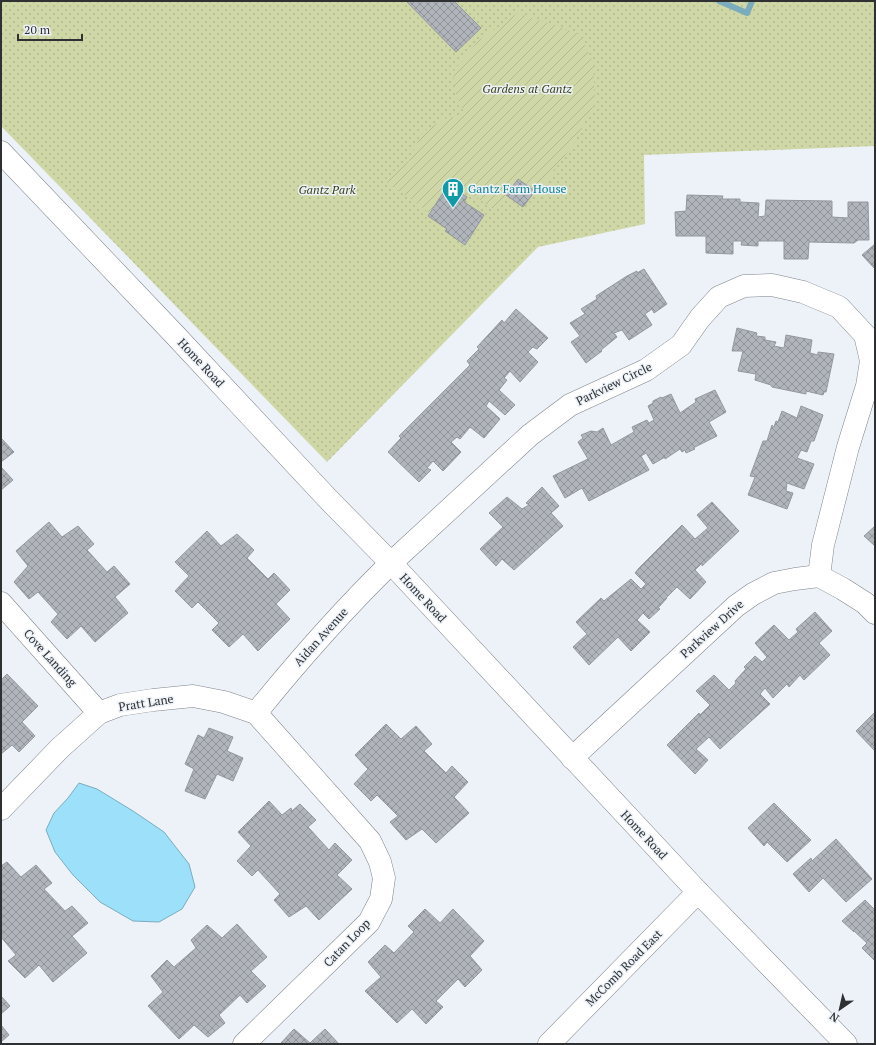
<svg xmlns="http://www.w3.org/2000/svg" width="876" height="1045" viewBox="0 0 876 1045" font-family="'PT Serif',serif">
<style>
.park{fill:url(#park-dots)}
.garden{fill:url(#garden-furrows)}
.water{fill:#9ce1f9;stroke:#7bacbd}
.lines{fill:none;stroke-linecap:round;stroke-linejoin:round}
.stream{stroke:#7bacbd;stroke-width:6}
.building{fill:url(#building-cross-hatch);stroke:#93989e}
.minor-casing{stroke:#7f848a;stroke-width:23}
.tertiary-casing{stroke:#7f848a;stroke-width:23}
.minor{stroke:#fff;stroke-width:22}
.tertiary{stroke:#fff;stroke-width:22}
.labels{text-anchor:middle;stroke-width:3;stroke-linejoin:round;paint-order:stroke}
.park-label{font-size:12px;font-style:italic;fill:#3a4015;stroke:#ecf2f8}
.culture-label{font-size:12px;fill:#0d838f;stroke:#ecf2f8;text-anchor:start}
.street-label{font-size:12px;fill:#2e3032;stroke:#ecf2f8}
</style>
<defs>
<pattern id="park-dots" width="8" height="8" patternUnits="userSpaceOnUse"><rect width="8" height="8" fill="#cfd7a7"/><path d="M2 2h.1M6 6h.1" fill="none" stroke="#b2b990" stroke-width="1.8" stroke-linecap="round"/></pattern>
<pattern id="garden-furrows" width="10" height="10" patternUnits="userSpaceOnUse"><rect width="10" height="10" fill="#cfd7a7"/><path d="M-1 1l2-2M0 10L10 0M9 11l2-2" fill="none" stroke="#b2b990"/></pattern>
<pattern id="building-cross-hatch" width="8" height="8" patternUnits="userSpaceOnUse"><rect width="8" height="8" fill="#b0b5bb"/><path d="M0 0l8 8M0 8l8-8" fill="none" stroke="#909499"/></pattern>
</defs>
<rect width="100%" height="100%" fill="#ecf2f8"/>
<path class="park" d="M1,1H875V146L644,155L645,224L538,247L327,462L1,126Z"/>
<path class="garden" d="M518,13L579,34L593,62L595,103L573,145L538,191L518,178L496,211L451,179L430,213L385,181L409,161L422,132L447,118L465,115L456,95L453,72L478,41Z"/>
<path class="water" d="M79,783L97,789L133,811L164,832L189,864L195,887L182,909L159,922L133,921L100,902L73,875L55,852L46,830L54,813L68,798Z"/>
<g class="lines">
<path class="stream" d="M719,1L747,13L752,1"/>
</g>
<g class="building">
<path d="M406,1H454L481,28L456,52Z"/>
<path d="M518,179L535,191L523,207L506,195Z"/>
<path d="M448,185L467,197L464,202L484,215L465,245L445,231L447,229L428,216Z"/>
<path d="M687,195L723,196L722,199H740V202L759,203L758,217L765,216L766,200L832,201V217L848,218V202H868L869,240H858L854,243L809,242L808,259H784V241H758V246L741,245L742,241H733V254L706,253V236H676L675,212L686,211Z"/>
<path d="M875,244V269L862,255Z"/>
<path d="M644,269L667,304L654,313L652,309L645,314L652,325L629,340L622,330L614,333L617,337L601,350L602,351L586,363L571,342L580,336L570,323L585,314L581,309L597,299L596,296L627,276L637,271V273Z"/>
<path d="M516,309L548,338L537,349L533,347L528,352L538,362L520,382L510,371L504,378L507,380L499,390L515,405L505,415L489,401L486,406L500,419L484,438L470,427L460,439L457,437L451,442L461,452L443,471L433,461L427,468L431,470L419,482L388,452L401,438L399,436L470,365L467,361L479,349L477,347L502,320L504,323Z"/>
<path d="M737,328L757,333L756,336L765,337V340L776,342L774,346L784,348L786,335L812,340L810,353L818,355V352L834,354L826,392H824L823,395L806,391V394L772,387L771,385L755,380L756,374L738,371L743,351H732Z"/>
<path d="M715,390L726,412L709,422L717,436L693,448L695,449L686,453L685,450L682,452L680,449L665,459V457L653,464L646,453L641,456L649,470L589,501L582,488L565,498L553,476L588,459L578,442L583,438L581,435L591,431L597,432L603,428L611,445L634,432L632,427L647,420L649,423L654,420L648,406L653,403V401L661,397L662,398L671,394L680,413L696,402L695,399Z"/>
<path d="M801,406L823,415L814,441H811L807,452L801,450L797,458L814,464L804,489L787,483L786,491L793,493L787,509L748,495L755,477L750,476L763,441H767L772,425L774,427L776,421L778,422L782,411L797,418Z"/>
<path d="M1,438L14,452L1,462Z"/>
<path d="M1,467L13,480L1,490Z"/>
<path d="M542,487L559,506L551,513L563,526L514,570L502,559L496,566L480,549L503,527L489,513L507,497L522,509L529,505L526,503Z"/>
<path d="M712,502L739,531L702,566V563L695,570L706,582L690,599L677,587L666,598H667L658,608L660,609L649,619L643,613L637,620L650,632L631,651L618,637L589,665L573,647L587,634L576,622L601,598L604,601L631,579L641,589L646,584L635,573L639,568L682,525L695,539L708,528L697,515Z"/>
<path d="M49,522L62,537L78,526L94,544L87,550L107,572L114,566L130,584L115,597L128,613L95,642L81,626L67,639L51,622L58,614L38,592L29,599L14,582L28,566L16,551Z"/>
<path d="M875,526V546L864,536Z"/>
<path d="M207,531L221,546L237,534L254,550L247,558L268,579L274,573L290,590L276,604L290,619L258,651L243,634L229,647L212,630L219,623L198,602L192,608L175,591L189,576L175,562Z"/>
<path d="M815,612L832,631L819,643L830,655L804,680L800,675L789,687L787,684L773,698L765,688L760,694L770,704L720,749L709,737L696,749L708,760L695,774L667,745L699,713L700,715L710,705L696,691L714,675L729,690L736,683L735,681L746,669L744,667L755,656L762,662L767,657L755,643L774,625L789,640L798,632L796,629Z"/>
<path d="M7,674L38,706L22,722L35,736L19,752L12,745L1,754V680Z"/>
<path d="M875,712V751L856,731Z"/>
<path d="M386,724L401,739L416,726L432,744L424,751L446,773L452,766L468,782L454,797L469,813L436,843L422,829L406,840L390,822L398,816L377,795L371,801L354,784L368,769L355,755Z"/>
<path d="M209,728L233,737L227,751L243,758L233,781L217,774L205,799L185,791L194,769L185,764L198,735L204,738Z"/>
<path d="M269,801L282,815L291,808L292,811L300,804L316,820L308,827L329,850L335,843L352,860L337,875L352,889L319,920L306,906L289,917L274,900L280,894L258,870L252,876L237,861L251,846L238,832Z"/>
<path d="M774,803L811,840L787,862L767,842L764,846L748,828Z"/>
<path d="M836,839L872,879L846,902L823,878L809,892L793,874L811,858L812,861Z"/>
<path d="M7,862L21,877L36,865L52,883L44,889L65,911L72,906L88,923L72,936L87,953L53,982L39,965L25,978L8,961L16,955L1,937V866Z"/>
<path d="M865,900L875,910V961L862,948L867,943L854,931V932L842,921Z"/>
<path d="M425,909L440,923L453,909L484,941L470,956L482,970L465,987L458,979L436,1001L443,1007L426,1024L412,1009L397,1023L365,991L381,977L368,962L385,945L394,953L414,932L408,926Z"/>
<path d="M237,924L267,957L251,971L266,986L247,1003L240,995L219,1015L225,1023L208,1037L194,1025L179,1039L148,1006L163,992L151,976L167,960L174,967L196,948L191,940L207,925L222,938Z"/>
<path d="M1,996L10,1006L1,1014Z"/>
<path d="M1,1025L9,1035L1,1042Z"/>
<path d="M294,1029L310,1043L325,1029L339,1044H280Z"/>
</g>
<g class="lines">
<g class="minor-casing">
<g id="minor">
<path d="M1,603L99,713"/>
<path d="M256,713C298,661 343,610 391,563L530,435L570,405L646,370L681,345L700,318L719,297L744,286L772,285L803,292L839,307L865,335L871,361L867,386L848,447L823,545L819,576"/>
<path d="M572,758L736,606L753,594L774,583L795,579L819,576L843,589L865,603L875,613"/>
<path d="M1,809L60,748L99,713L120,705L153,700L193,696L224,702L256,713L370,841L380,862L384,878L381,899L369,922L244,1044"/>
<path d="M549,1044L698,892"/>
</g>
</g>
<g class="tertiary-casing">
<path id="tertiary" d="M1,152L176,336L329,500L391,563L698,892L846,1044"/>
</g>
<use href="#minor" class="minor"/>
<use href="#tertiary" class="tertiary"/>
</g>
<defs>
<g id="building-pin" transform="scale(1.15)"><path d="M0 17L-7.5 6A9.5 9.5 0 1 1 7.5 6Z" fill="#0f9aa8" stroke="#ecf2f8"/><path d="M-4-6H4V6H1V3H-1V6H-4ZM-2.5-4.3h1.7v1.8h-1.7ZM.8-4.3h1.7v1.8H.8ZM-2.5-1h1.7V.8h-1.7ZM.8-1h1.7V.8H.8Z" fill="#fff"/></g>
</defs>
<g fill-rule="evenodd">
<use href="#building-pin" x="453" y="189"/>
</g>
<g class="labels">
<g class="park-label">
<text x="527" y="93">Gardens at Gantz</text>
<text x="327" y="194">Gantz Park</text>
</g>
<g class="culture-label">
<text x="468" y="193">Gantz Farm House</text>
</g>
<g class="street-label">
<text transform="translate(201 363) rotate(47)" y="4">Home Road</text>
<text transform="translate(614 384) rotate(-26)" y="4">Parkview Circle</text>
<text transform="translate(423 598) rotate(47)" y="4">Home Road</text>
<text transform="translate(712 629) rotate(-42)" y="4">Parkview Drive</text>
<text transform="translate(321 637) rotate(-48)" y="4">Aidan Avenue</text>
<text transform="translate(50 658) rotate(48)" y="4">Cove Landing</text>
<text transform="translate(146 703) rotate(-9)" y="4">Pratt Lane</text>
<text transform="translate(644 835) rotate(47)" y="4">Home Road</text>
<text transform="translate(347 943) rotate(-46)" y="4">Catan Loop</text>
<text transform="translate(624 968) rotate(-45)" y="4">McComb Road East</text>
</g>
</g>
<rect width="876" height="1045" fill="none" stroke="#2e3032" stroke-width="4"/>
<g transform="translate(840 1009) rotate(214)" stroke="#ecf2f8" stroke-width="3" paint-order="stroke">
<path d="M0-3L7 15L0 10L-7 15Z" fill="#2e3032"/>
<text y="-6" font-size="11" font-weight="bold" text-anchor="middle" fill="#2e3032">N</text>
</g>
<path d="M18 34v6h64v-6" fill="none" stroke="#2e3032" stroke-width="2"/>
<text x="24" y="34" font-size="12" fill="#2e3032" stroke="#ecf2f8" stroke-width="3" paint-order="stroke">20 m</text>
</svg>
